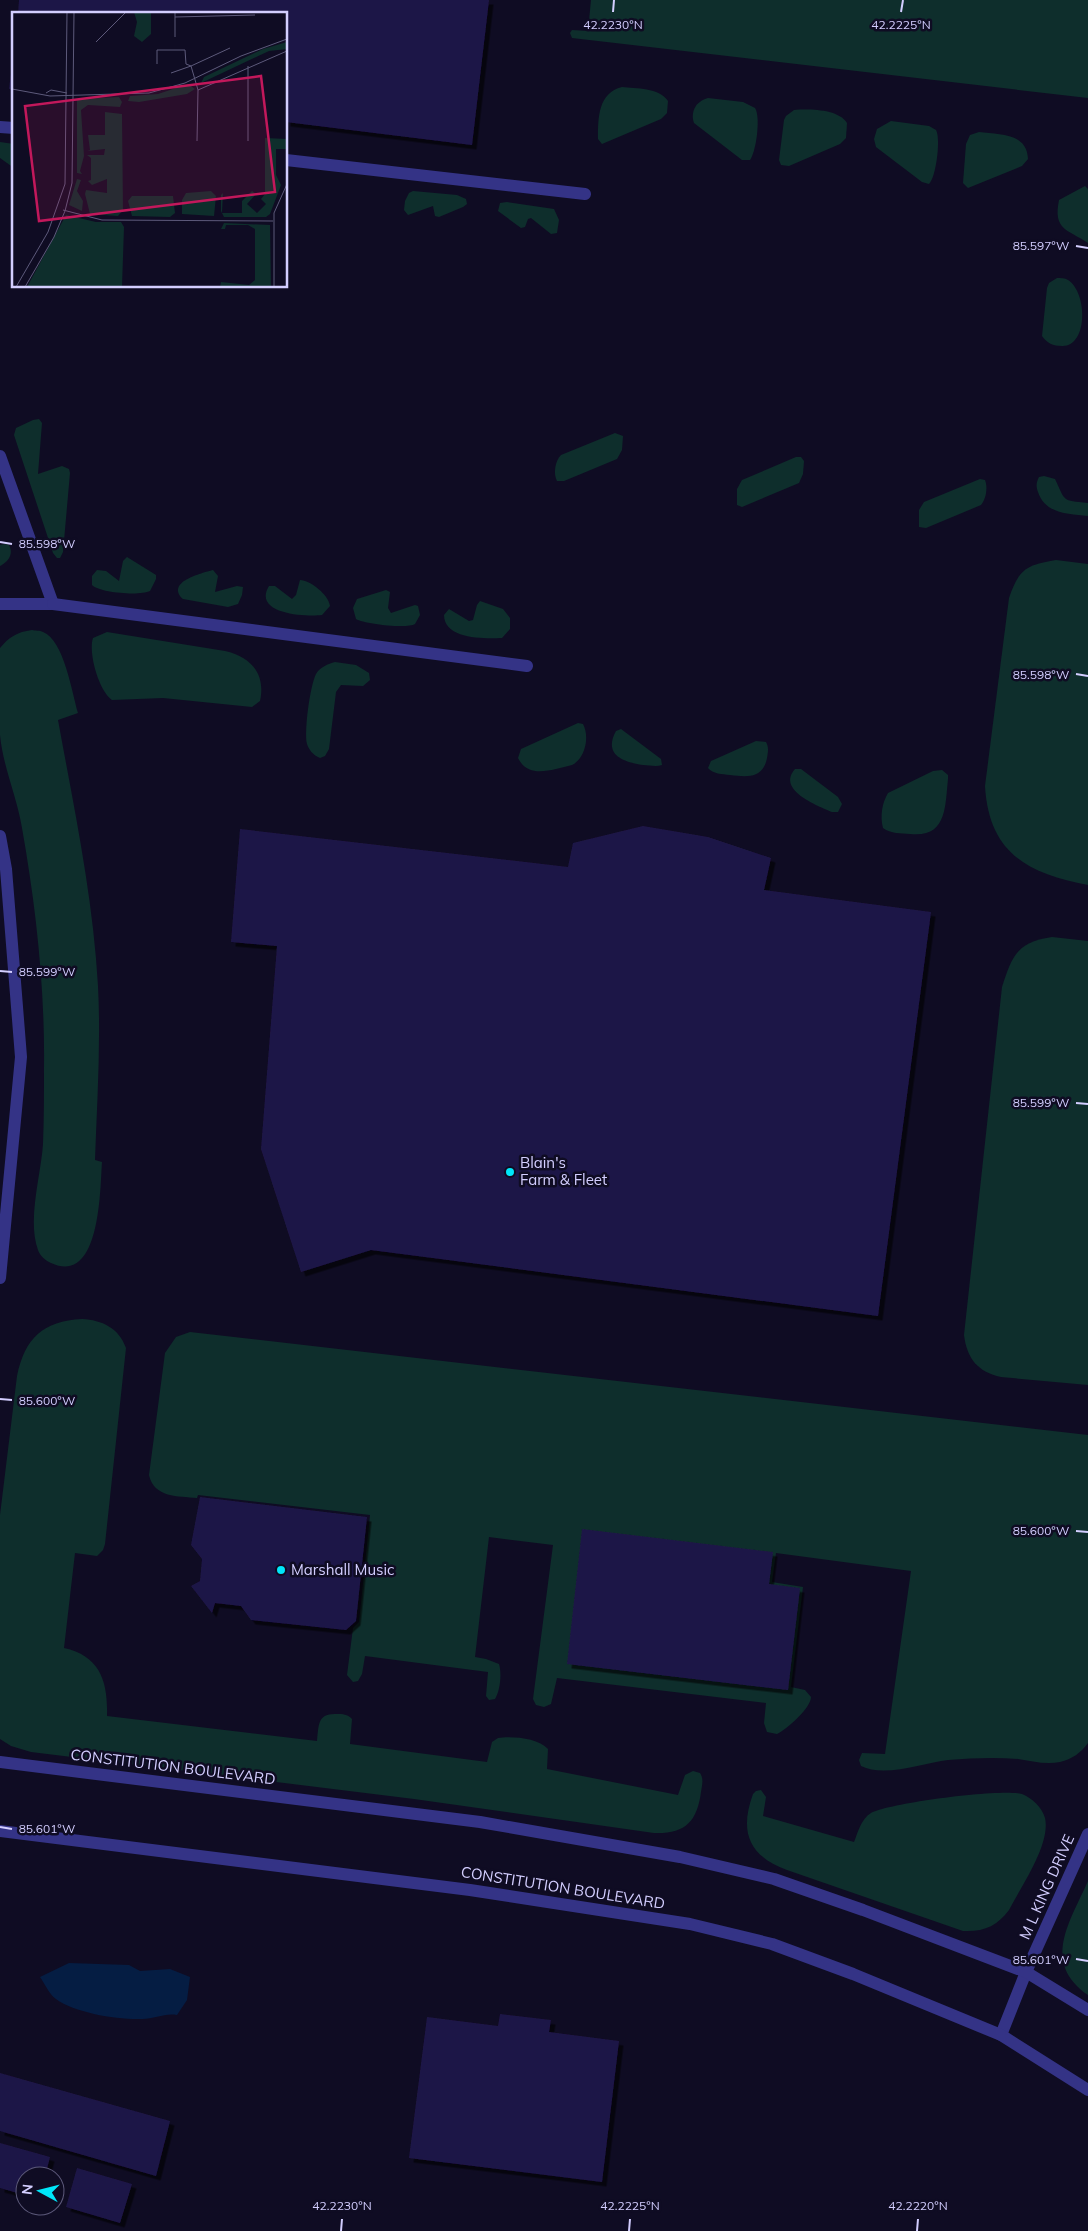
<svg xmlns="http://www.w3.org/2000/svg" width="1088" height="2231" viewBox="0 0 1088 2231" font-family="Mulish,sans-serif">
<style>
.green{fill:#0e2e2c}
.water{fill:#051d43}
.building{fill:#1f1646;filter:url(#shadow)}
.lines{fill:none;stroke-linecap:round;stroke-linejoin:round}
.service{stroke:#343386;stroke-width:12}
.minor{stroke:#343386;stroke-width:12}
.tertiary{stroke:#343386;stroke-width:12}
.ticks{fill:none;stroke:#d3ceff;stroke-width:2}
.poi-dot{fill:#00e6f9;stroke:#0f0c23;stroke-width:2}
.labels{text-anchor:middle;stroke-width:5;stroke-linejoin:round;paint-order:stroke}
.poi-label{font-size:15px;fill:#d3ceff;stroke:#0f0c23;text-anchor:start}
.street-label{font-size:15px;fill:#d3ceff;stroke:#0f0c23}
.inset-road{fill:none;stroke:#5d5a7b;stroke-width:1}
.view{fill:#c2185b;fill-opacity:0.15;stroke:#c2185b;stroke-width:2.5}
.inset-edge{fill:none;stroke:#d3ceff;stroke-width:2.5}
.ticks-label{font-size:12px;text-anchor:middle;fill:#d3ceff;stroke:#0f0c23;stroke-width:5;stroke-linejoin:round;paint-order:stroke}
</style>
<defs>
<filter id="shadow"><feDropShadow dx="4.5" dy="4.5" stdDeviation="0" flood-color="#0009"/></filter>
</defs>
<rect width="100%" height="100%" fill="#0f0c23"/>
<g class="green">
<path d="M591,0H1088V98L572,38L570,33L572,30L588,31Z"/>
<path d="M622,87C636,89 659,87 668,101L667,113L661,119L602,144L598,139C598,118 598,93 622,87Z"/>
<path d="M708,98L743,102L755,108C761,117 756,152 750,160H742L694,123C690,112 696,101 708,98Z"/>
<path d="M794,110C810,109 838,109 847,123L846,138L840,144L789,166L781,165L779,160L784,120L786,116Z"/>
<path d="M891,121L929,126L936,130C941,139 936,177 929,184L922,182L876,147L874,139L877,129Z"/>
<path d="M979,132C999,135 1027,132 1028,159L1022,166L968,188L963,183L966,144L970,135Z"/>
<path d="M0,142L14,144V168L0,158Z"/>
<path d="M1085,186L1088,189V243C1067,229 1053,230 1059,200Z"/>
<path d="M413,191L457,195L466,199L467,204L463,207L439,217L435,216L433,206L408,215L404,210L405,201L409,193Z"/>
<path d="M507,202L554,209L559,220L557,233L551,234L531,218L528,219L525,227L521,228L498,211L500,203Z"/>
<path d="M1057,278C1060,278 1065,278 1068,280C1088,293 1088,347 1062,346C1053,346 1047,343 1042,336L1047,288L1049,283Z"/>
<path d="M39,419L42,423L38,474L62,466L69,469L70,473L63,552L60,558H57L53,553L14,435L16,428L33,420Z"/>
<path d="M615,433L623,436L622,450L617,459L564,481H557C553,474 555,461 561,455Z"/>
<path d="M796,457H801L804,461L803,474L799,483L742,507L737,505V489L742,480Z"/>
<path d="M1044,476L1055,479C1066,502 1061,500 1088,503V516C1069,514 1045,514 1038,492C1036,486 1036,483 1039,477Z"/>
<path d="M980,479L985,480C988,488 986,499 981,505L926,528L919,527V510L924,502Z"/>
<path d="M5,544L9,545C14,554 8,562 0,566V545Z"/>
<path d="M127,557L156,575V579L150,591C140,596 100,593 92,585V576L97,570L106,571L119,581L123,561Z"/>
<path d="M1056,560L1088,564V885C1028,873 989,854 985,786L1009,598C1019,569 1026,565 1056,560Z"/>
<path d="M213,570L218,576L215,592L237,586L243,587L242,595L238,604L228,607L183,599C165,582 202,573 213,570Z"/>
<path d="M300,580C310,580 329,595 330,606L322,615C306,617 252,614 269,586H275L292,599L296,595Z"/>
<path d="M386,590L390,592L388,608L391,613L415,605L418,606L420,615L415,624C407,629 364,624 356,619L353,608L357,599Z"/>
<path d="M480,601L503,609L510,618V629L502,638C484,639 444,639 444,615L449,609L469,621L473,620L477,605Z"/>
<path d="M32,630C35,631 40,630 43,632C64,640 72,693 78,713L58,720C74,808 93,896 98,986C101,1044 97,1102 95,1160L102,1162C100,1188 101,1286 51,1263C46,1261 40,1256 38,1250C27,1220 41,1175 43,1144C44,1119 44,1093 44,1068C45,988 36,907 22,828C17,797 3,767 0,735C0,707 0,676 0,648C9,637 17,632 32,630Z"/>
<path d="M107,632L225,651C251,657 266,674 260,701L252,707L163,698L112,700C99,691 88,653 93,638Z"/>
<path d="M335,662L356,665L369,673L370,680L363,686L341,685L336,692L329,749L325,756L320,758C313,755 309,750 307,744C304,731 310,686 316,674C320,667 328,664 335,662Z"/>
<path d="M578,723L583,724C590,737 585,759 572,765C553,769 529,780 518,758L521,749Z"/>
<path d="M621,729L661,759L662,765C656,767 649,765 643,765C623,762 603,755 616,731Z"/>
<path d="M756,741L766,742C769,747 768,752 767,758C763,779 747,777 730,775C722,774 713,774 708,768L711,761Z"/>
<path d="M795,769H801L838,797L842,804L838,812H832C818,806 776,790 795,769Z"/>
<path d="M942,770L948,775V779C945,807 947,838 910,834C901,833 891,834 883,828C880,816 882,803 888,793L933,771Z"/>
<path d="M1052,937L1088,941V1385L1001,1377C978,1372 967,1359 964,1335L1002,987C1012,956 1017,942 1052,937Z"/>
<path d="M82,1319C102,1320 119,1328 126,1348L105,1544L103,1550L97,1556L75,1553L64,1648C100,1656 108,1681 107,1716L317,1741C319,1725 317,1713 337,1714C343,1714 347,1714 352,1719L350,1744L487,1762L492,1742L498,1738C512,1736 538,1738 548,1749L547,1769L678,1795L685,1775L693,1771L700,1773C704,1779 702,1785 701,1792C697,1822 685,1834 654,1833L414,1799L31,1752L11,1746L0,1739V1515L17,1376C25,1338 43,1321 82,1319Z"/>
<path d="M190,1332L1088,1435V1743C1081,1753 1072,1759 1060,1762C1046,1765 1031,1761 1018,1759C995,1757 972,1758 948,1760C924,1763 884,1778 861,1766L859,1760L862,1753L885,1754L911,1571L776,1553L772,1582L803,1587L791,1687L805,1690L811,1697C811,1708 787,1729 777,1734L767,1732L764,1723L766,1703L557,1678L551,1704L544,1707L536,1705L533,1699L553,1545L489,1537L475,1657L486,1659L499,1664C502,1674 500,1691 495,1699L489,1700L486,1696L488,1672L365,1656L362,1674L358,1681L353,1682L347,1675L353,1628L359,1622L370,1515L198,1495L197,1498C178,1496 154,1498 149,1475L165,1353L176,1337Z"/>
<path d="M761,1790L766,1797L763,1816L854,1842C858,1832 861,1819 871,1813C888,1803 1002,1788 1022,1794C1032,1798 1042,1807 1045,1818C1051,1844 1021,1887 1009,1910C997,1926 984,1932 963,1931L787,1870C749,1856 739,1832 753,1794L756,1791Z"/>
<path d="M1088,1881V1995C1041,1962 1070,1922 1088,1881Z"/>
</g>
<path class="water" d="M69,1963L129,1965L140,1971L170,1969L190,1977L187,2000L177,2015C164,2013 155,2019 142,2019C118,2020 75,2013 56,1999C49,1994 45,1984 40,1977Z"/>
<g class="building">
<path d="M19,0H489L472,145L286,122V14H18Z"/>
<path d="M13,58H14V90L9,89Z"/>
<path d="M643,826L708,837L771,858L764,890L931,912L878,1316L371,1250L301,1272L261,1149L277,946L231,942L240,829L568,867L573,843Z"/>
<path d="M200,1497L367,1517L356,1621L346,1630L251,1620L241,1606L215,1603L212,1613L191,1586L200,1581L202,1559L191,1545Z"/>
<path d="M582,1529L773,1552L769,1584L800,1588L788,1690L567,1664Z"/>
<path d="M500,2014L551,2020L549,2032L619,2041L602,2182L409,2158L427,2017L498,2026Z"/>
<path d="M0,2073L170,2121L156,2176L0,2131Z"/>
<path d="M0,2143L50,2157L45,2176H25V2195L0,2188Z"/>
<path d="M77,2168L132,2184L120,2223L66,2207Z"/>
</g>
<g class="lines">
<g class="service">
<path d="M0,127L14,128"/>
<path d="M286,160L585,194"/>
<path d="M0,456L53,604H0"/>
<path d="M53,604L527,666"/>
</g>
<g class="minor">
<path d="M0,836L6,869L21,1057L0,1278"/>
<path d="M1001,2035L1026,1972L1088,1834"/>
</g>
<g class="tertiary">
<path d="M0,1762L480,1822L680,1857L774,1879L863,1910L1026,1972L1088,2010"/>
<path d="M0,1831L470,1890L690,1924L772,1944L853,1974L1001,2035L1088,2090"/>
</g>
</g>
<path class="ticks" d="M613,12L614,0M901,12L903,0M1076,246L1088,248M0,542L12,544M1076,674L1088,676M0,971L12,972M1076,1103L1088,1104M0,1399L12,1400M1076,1531L1088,1532M0,1827L12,1829M1076,1959L1088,1961M341,2231L342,2219M629,2231L630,2219M917,2231L918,2219"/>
<g class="poi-dot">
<circle cx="510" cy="1172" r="5"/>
<circle cx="281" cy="1570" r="5"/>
</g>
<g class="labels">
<g class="poi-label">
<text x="520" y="1168">Blain's<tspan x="520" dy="17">Farm &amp; Fleet</tspan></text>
<text x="291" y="1575">Marshall Music</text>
</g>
<g class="street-label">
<text transform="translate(173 1767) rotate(7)" y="5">CONSTITUTION BOULEVARD</text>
<text transform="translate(1047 1887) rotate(-66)" y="5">M L KING DRIVE</text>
<text transform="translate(563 1888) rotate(9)" y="5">CONSTITUTION BOULEVARD</text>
</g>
</g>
<g transform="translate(12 12)">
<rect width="275" height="275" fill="#0f0c23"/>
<path d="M122,0H139V22L130,30L122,24L125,10ZM275,30V37L257,39L189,71L192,65L251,37ZM176,72L183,77L175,82L127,90L116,89L118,84L146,82ZM107,85L110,90L108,95L76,93L69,98L72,144L68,159L70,162L65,161V87ZM93,100L110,102L111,198L106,204L78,202L73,182L74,178L95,181V167L80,173L76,169L79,168V146L75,143H92L93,137L75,139L78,138L76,123H93ZM253,126L275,127V137H264V163L269,173L258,202L254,205H212L209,199V183L211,181L210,201H230V189L240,179L244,182L235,192L245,201L254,192L249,187L253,182ZM65,167L69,168L65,179L71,189L70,199L57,193ZM199,179L204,184L202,204L170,202V188L174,181ZM120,184H161L163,201L158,205L120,204L116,189ZM54,203L84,210H109L112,215L110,275H15ZM212,211L258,213L259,275H208L209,270L237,273L243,268V217L236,213H214L213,217H209Z" fill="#0e2e2c"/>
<path class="inset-road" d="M163,5L243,3M163,25V0M84,30L114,0M218,36L179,54L186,78L275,39M145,52V38H173L174,52L179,54L159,61M236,54V129M0,77L38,84L137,81L173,71L229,44L275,27M34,81L39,78L55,81M185,129L186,78M51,198L90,208L261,209M4,275L36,220L53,172L55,0M13,275L42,225L53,199L60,171L62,0M262,275V201L275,172"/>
<path class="view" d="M249,64L263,180L27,209L13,94Z"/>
<rect width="275" height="275" class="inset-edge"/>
</g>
<g class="ticks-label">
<text x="613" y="29">42.2230°N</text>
<text x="901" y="29">42.2225°N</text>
<text x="1041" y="250">85.597°W</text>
<text x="47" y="548">85.598°W</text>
<text x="1041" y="679">85.598°W</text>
<text x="47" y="976">85.599°W</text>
<text x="1041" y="1107">85.599°W</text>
<text x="47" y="1405">85.600°W</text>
<text x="1041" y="1535">85.600°W</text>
<text x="47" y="1833">85.601°W</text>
<text x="1041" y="1964">85.601°W</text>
<text x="342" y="2210">42.2230°N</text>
<text x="630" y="2210">42.2225°N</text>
<text x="918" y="2210">42.2220°N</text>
</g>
<g transform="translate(40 2191) rotate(277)"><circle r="24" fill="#0f0c23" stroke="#5d5a7b"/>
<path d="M0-4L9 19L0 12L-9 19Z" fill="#00e6f9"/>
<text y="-8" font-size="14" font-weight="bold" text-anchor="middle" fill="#d3ceff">N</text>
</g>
</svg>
